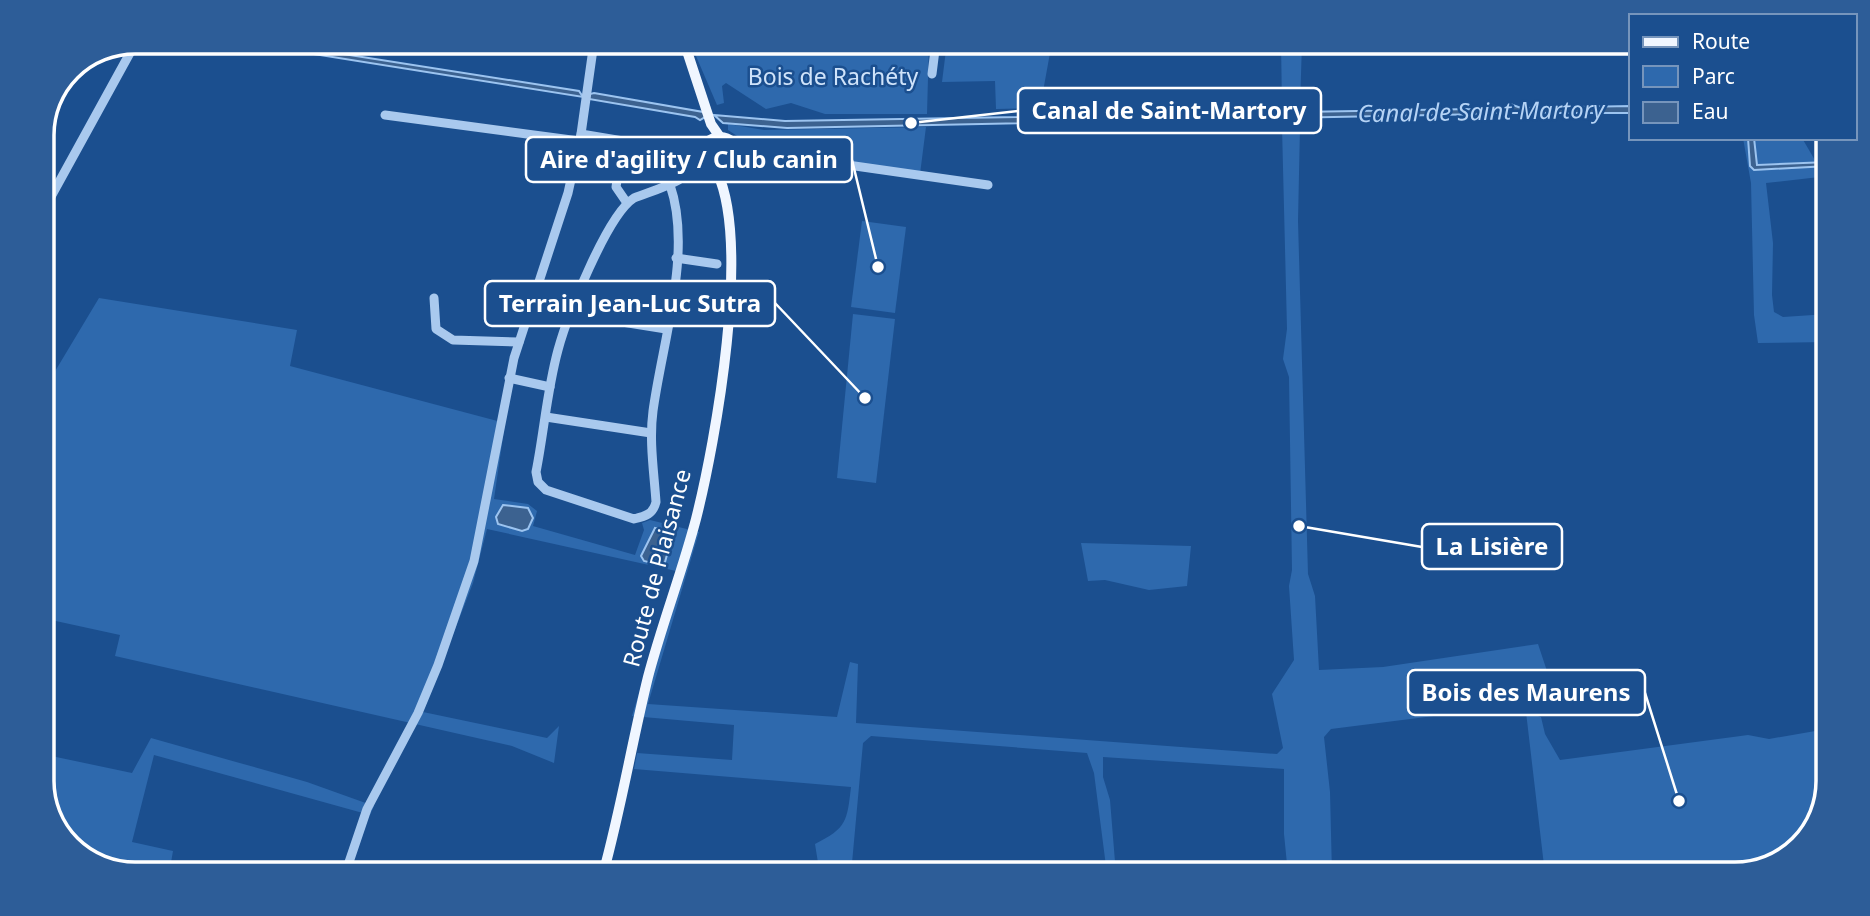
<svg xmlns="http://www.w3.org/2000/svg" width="1870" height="916" viewBox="0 0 1870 916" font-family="'Noto Sans',sans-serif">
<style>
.green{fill:#2e69ad}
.water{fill:#3c6290;stroke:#9cc4f0;stroke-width:2}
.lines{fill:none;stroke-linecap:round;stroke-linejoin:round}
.minor{stroke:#a9c9ee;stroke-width:9}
.major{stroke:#f0f6ff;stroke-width:10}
.labels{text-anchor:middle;stroke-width:5;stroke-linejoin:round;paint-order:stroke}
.park-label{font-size:23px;fill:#cfe3fa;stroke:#1b4f8f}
.street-label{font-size:23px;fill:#fff;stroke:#1b4f8f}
.water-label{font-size:24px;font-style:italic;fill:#b5d3f5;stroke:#1b4f8f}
.rim{fill:none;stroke:#fff;stroke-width:3.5}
.leader{fill:none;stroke:#fff;stroke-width:2.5}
.callout-dot{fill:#fff;stroke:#1b4f8f;stroke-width:2.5}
.callout{fill:#1b4f8f;stroke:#fff;stroke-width:2.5}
.callout-label{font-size:24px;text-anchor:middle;font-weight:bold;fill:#fff}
</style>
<rect width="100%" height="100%" fill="#1b4f8f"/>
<g class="green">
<path d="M690,42H929L927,114H825L791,103L766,109L726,83L722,86L724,103L717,105Z"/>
<path d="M947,42H1052L1040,108L996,109L995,81L942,82Z"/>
<path d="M1281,42H1302L1300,107H1282Z"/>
<path d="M728,124L764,130L926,127L920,174L760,151L728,130Z"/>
<path d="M1282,127H1300L1298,221L1308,574L1315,596L1319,670L1383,667L1538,644L1549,677L1542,697H1527L1505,707L1331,729L1324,737L1330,792L1332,874H1288L1284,834V769L1103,757V777L1110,800L1116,874H1107L1094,773L1087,753L871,736L863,743L851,874H824L819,869L815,844C847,828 847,821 851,787L634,769L637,753L732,760L734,725L632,716L676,571L487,529L473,583L423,712L547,738L559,726L554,763L512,746L115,656L120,635L42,618V393L99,298L297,330L290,366L505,423L494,499L528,504L537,511L533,526L635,555L644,530L642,523L650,520L699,532L648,704L837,717L850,662L858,664L856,723L1277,754L1283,748L1272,694L1294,660L1289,586L1292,570L1289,377L1283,359L1287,329Z"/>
<path d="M1743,138H1748L1750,166L1754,170L1828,166V176L1766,183L1773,243L1772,295L1774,312L1783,317L1828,314V342L1758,343L1754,315L1751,183Z"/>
<path d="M1754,138H1802L1816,162L1756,164Z"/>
<path d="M862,221L906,227L895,313L851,307Z"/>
<path d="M853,314L895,319L876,483L837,478Z"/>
<path d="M1081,543L1191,546L1187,586L1149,590L1105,580L1088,581Z"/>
<path d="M1526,712L1541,717L1545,734L1560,760L1748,735L1769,739L1821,730L1828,732V781L1819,822L1786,859L1735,874H1545Z"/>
<path d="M151,738L307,782L374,806L370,815L154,755L132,842L173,851L169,874H135L94,865L58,833L42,787V754L132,773Z"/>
</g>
<g class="water">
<path d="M238,42H267L579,91L583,97Z"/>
<path d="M594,93L703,112L705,117L700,120L695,117L589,99L590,94Z"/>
<path d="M1510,104L1521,108L1630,106V113H1492L1494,109L1508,108Z"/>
<path d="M1472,109L1485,110V114L787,128L723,123L714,115L785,121Z"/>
<path d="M1748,138H1754L1757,165L1828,162V166L1754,170L1750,166Z"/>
<path d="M503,505L528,508L533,518L528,529L522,531L498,524L496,517Z"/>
<path d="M655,528L673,533L665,562L660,565L644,561L641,556Z"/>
</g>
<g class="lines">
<g class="minor">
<path d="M932,74L936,42"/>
<path d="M385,115L579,141"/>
<path d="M581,134L623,141L616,187L627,203"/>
<path d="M623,141L665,149L672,147"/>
<path d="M736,149L988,185"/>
<path d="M737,159L749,153"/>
<path d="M694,171L708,168"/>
<path d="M670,185C693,251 662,343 653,411C649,441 654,472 656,502C653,514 646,516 634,519L546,490L538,482L536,472C544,432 547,390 558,350C567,317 607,215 634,198C660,188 686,182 703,159"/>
<path d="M42,213L136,42"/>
<path d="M676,258L717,264"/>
<path d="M434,298L436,329L453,340L519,342"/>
<path d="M572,314L666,329"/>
<path d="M42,324L48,325"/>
<path d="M509,378L550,387"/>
<path d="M546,417L651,433"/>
<path d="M345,874L367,809L418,713L438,665L474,561L514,358L568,193L581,134L594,42"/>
</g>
<g class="major">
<path d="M684,42L711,124L720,137"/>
<circle cx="720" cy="155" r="18"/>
<path d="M603,874C621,809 632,742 648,677C662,624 682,572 696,519C716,440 751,244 717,172"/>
</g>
</g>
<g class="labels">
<g class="park-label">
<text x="833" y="85">Bois de Rachéty</text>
</g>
<g class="street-label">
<text transform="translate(657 568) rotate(-75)" y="8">Route de Plaisance</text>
</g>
<g class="water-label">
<text transform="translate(1481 112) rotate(-1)" y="8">Canal de Saint-Martory</text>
</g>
</g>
<path d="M0 0H1870V916H0ZM135 54H1735A81 81 0 0 1 1816 135V781A81 81 0 0 1 1735 862H135A81 81 0 0 1 54 781V135A81 81 0 0 1 135 54Z" fill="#2d5d98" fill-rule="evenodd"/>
<path class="rim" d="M135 54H1735A81 81 0 0 1 1816 135V781A81 81 0 0 1 1735 862H135A81 81 0 0 1 54 781V135A81 81 0 0 1 135 54Z"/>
<path class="leader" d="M911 123L1018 111M878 267L852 160M865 398L775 303M1299 526L1422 547M1679 801L1645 693"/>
<g class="callout-dot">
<circle cx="911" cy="123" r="7"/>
<circle cx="878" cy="267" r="7"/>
<circle cx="865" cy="398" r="7"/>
<circle cx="1299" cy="526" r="7"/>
<circle cx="1679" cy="801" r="7"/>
</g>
<g class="callout">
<rect x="1018" y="88" width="303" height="45" rx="7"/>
<rect x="526" y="137" width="326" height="45" rx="7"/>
<rect x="485" y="281" width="290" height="45" rx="7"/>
<rect x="1422" y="524" width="140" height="45" rx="7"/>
<rect x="1408" y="670" width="237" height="45" rx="7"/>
</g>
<g class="callout-label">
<text x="1169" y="119">Canal de Saint-Martory</text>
<text x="689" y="168">Aire d'agility / Club canin</text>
<text x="630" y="312">Terrain Jean-Luc Sutra</text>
<text x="1492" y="555">La Lisière</text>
<text x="1526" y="701">Bois des Maurens</text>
</g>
<rect x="1629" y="14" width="228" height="126" fill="#1b4f8f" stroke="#7695bc" stroke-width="2"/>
<rect x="1643" y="37" width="35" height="10" fill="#f0f6ff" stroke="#7695bc" stroke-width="2"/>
<text x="1692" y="49" font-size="21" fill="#ffffff">Route</text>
<rect x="1643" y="66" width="35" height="21" fill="#2e69ad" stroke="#7695bc" stroke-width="2"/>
<text x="1692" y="84" font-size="21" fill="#ffffff">Parc</text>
<rect x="1643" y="102" width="35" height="21" fill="#3c6290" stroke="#7695bc" stroke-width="2"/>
<text x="1692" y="119" font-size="21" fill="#ffffff">Eau</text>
</svg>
